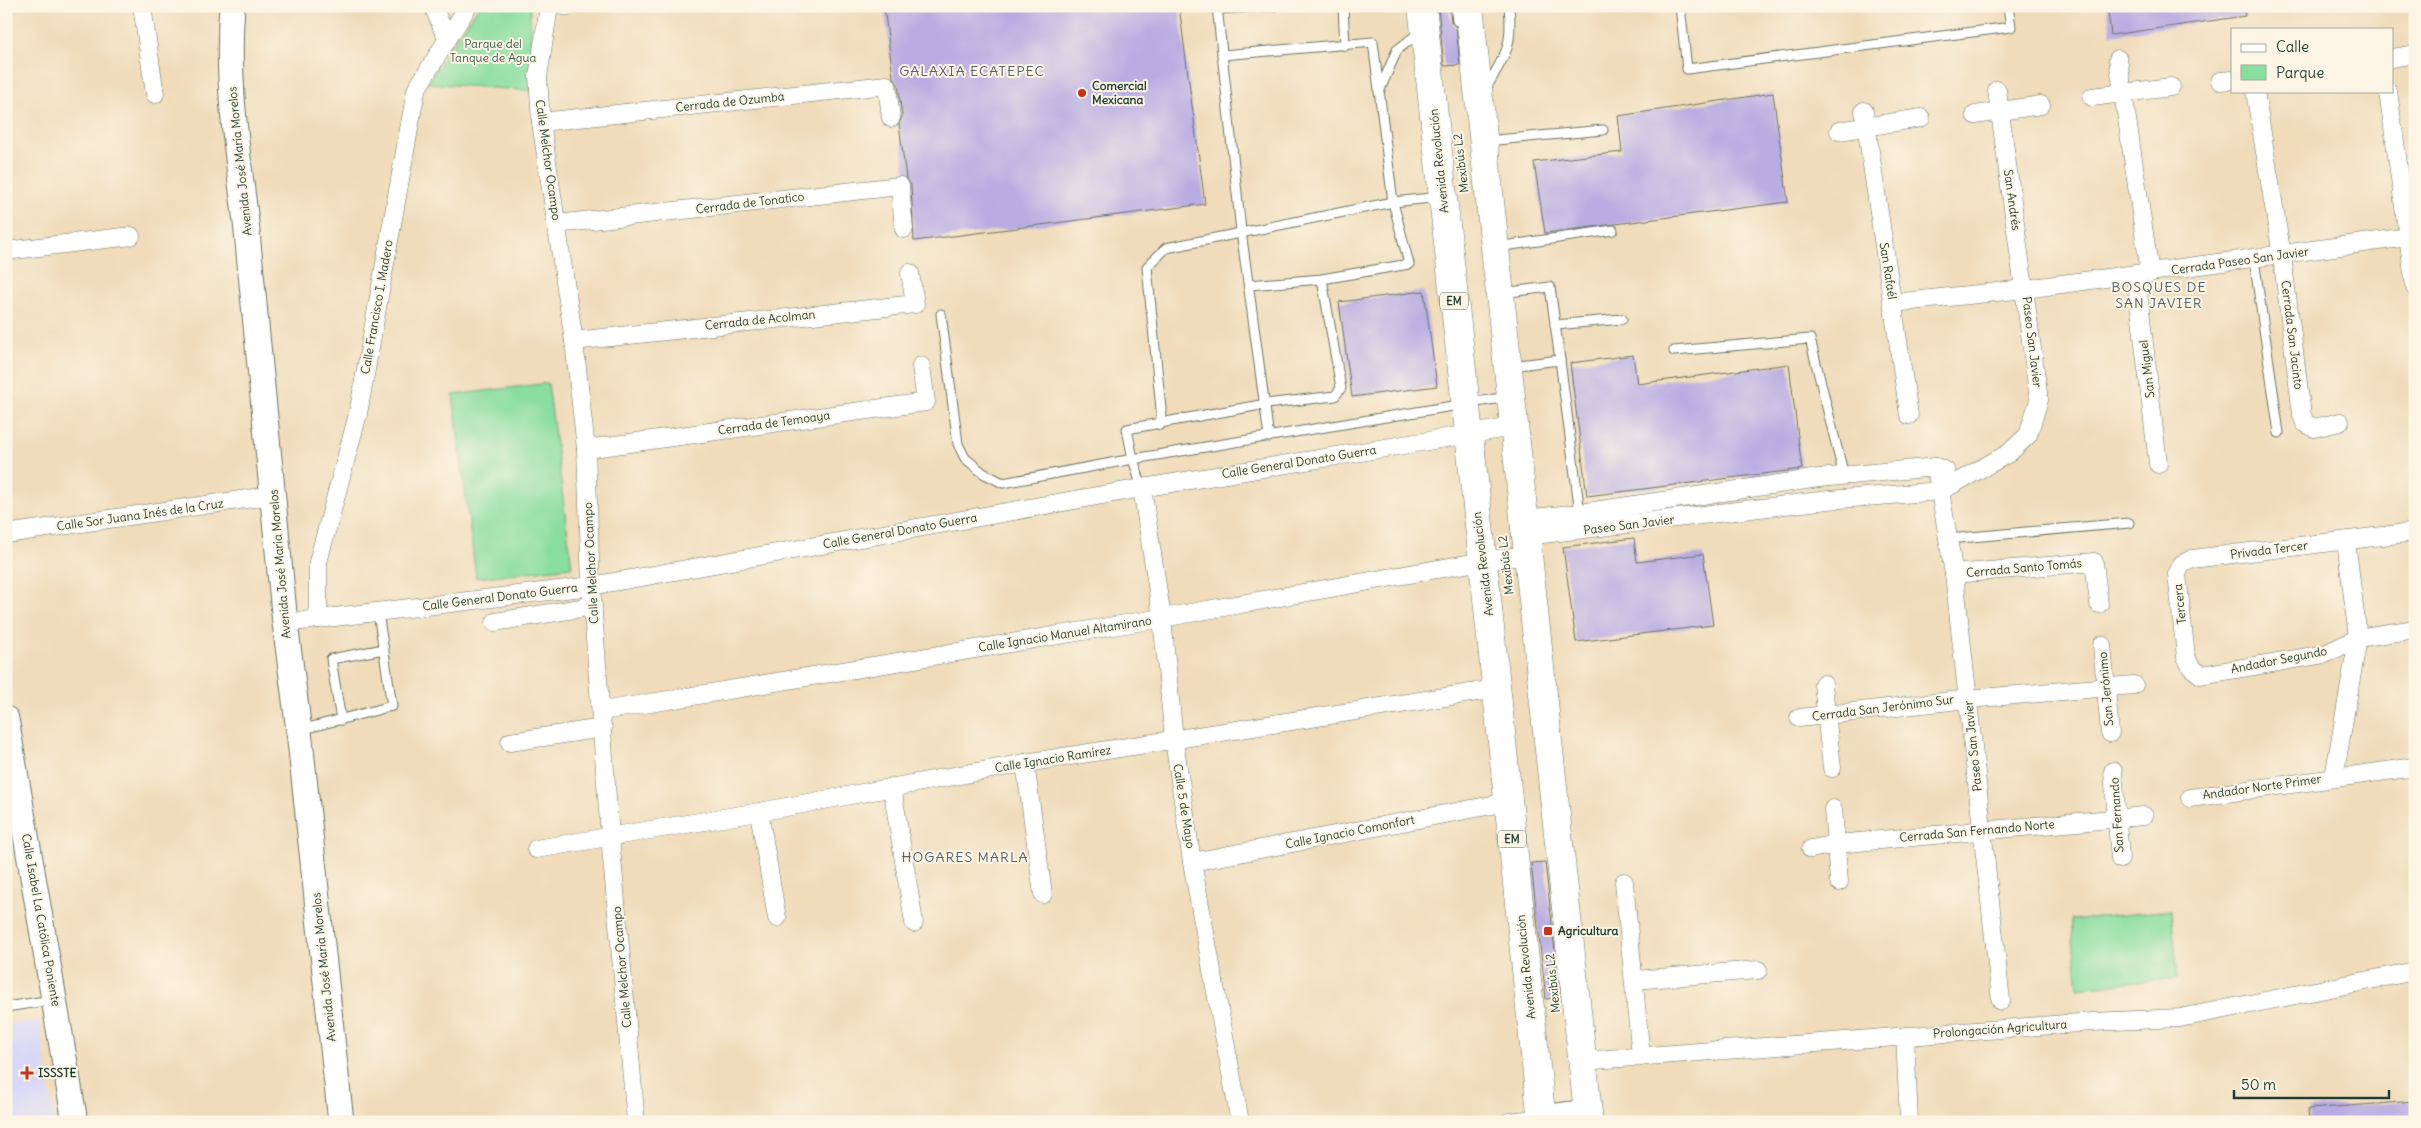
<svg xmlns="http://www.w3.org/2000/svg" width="2421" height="1128" viewBox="0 0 2421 1128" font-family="Delius,sans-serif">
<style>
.built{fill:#d8d7f8}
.green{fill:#88dd9f;stroke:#548d6a}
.building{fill:#b8ace2}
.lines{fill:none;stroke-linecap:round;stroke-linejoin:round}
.lane-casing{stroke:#687463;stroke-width:11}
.street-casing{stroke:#687463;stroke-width:19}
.secondary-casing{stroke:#687463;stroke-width:27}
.primary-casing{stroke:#687463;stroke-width:29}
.lane{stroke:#fff;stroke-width:9}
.street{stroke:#fff;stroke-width:18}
.secondary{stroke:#fff;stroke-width:25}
.primary{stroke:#fff;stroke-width:28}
.poi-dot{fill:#c8321e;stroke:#fcf5e5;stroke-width:2}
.labels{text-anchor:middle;stroke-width:4;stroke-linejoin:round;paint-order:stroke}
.shield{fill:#fcf5e5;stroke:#617469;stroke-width:1}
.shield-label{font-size:11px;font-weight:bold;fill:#1f3d34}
.park-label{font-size:12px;fill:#345d49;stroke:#fcf5e5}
.poi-label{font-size:12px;font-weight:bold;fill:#1f3d34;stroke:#fcf5e5;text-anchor:start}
.street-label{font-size:12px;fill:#1f3d34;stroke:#fcf5e5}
.neighbourhood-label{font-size:14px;letter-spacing:1px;fill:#556471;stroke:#fcf5e5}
</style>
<rect width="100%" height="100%" fill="#fcf5e5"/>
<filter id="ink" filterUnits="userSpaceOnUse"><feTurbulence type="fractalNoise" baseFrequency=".02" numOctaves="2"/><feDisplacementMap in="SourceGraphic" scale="10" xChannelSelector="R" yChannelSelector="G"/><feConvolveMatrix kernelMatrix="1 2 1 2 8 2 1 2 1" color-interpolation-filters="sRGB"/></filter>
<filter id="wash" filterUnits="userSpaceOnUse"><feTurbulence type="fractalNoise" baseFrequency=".0096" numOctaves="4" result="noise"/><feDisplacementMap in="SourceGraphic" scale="20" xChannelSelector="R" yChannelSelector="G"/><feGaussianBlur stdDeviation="1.12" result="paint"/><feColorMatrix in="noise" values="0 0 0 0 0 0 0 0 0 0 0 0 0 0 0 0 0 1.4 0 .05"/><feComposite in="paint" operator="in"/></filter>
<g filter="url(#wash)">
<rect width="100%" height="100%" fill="#f0dbba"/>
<path class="built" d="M39,1020L55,1122H6V1025Z"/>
<g class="green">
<path d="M479,6H530L532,91L427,83Z"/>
<path d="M548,383L572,567L476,578L453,395Z"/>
<path d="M2171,910L2178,978L2078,988L2071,920Z"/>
</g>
<g id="blocks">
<g class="building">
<path d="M884,6H1179L1205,204L914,241L911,185L906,178L899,124L902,117L898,84L893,77Z"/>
<path d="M1438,6H1449L1451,22L1456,27L1460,65L1444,66Z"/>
<path d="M2107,6H2244L2245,16L2111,35Z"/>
<path d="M1773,93L1788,202L1545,233L1534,162L1622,152L1618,116Z"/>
<path d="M1424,291L1437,386L1352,397L1339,302Z"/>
<path d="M1633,355L1637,384L1789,364L1802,469L1587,496L1570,363Z"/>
<path d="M1634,538L1637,562L1703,554L1713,625L1576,642L1563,547Z"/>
<path d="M1545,862L1560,997L1546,999L1531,863Z"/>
<path d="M2415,1101V1122H2309L2308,1109Z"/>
</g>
</g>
</g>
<g filter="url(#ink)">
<use href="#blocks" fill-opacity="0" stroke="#687463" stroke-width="1"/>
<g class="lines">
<g class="lane-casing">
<g id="lane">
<path d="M1217,6L1241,231L1269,437"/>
<path d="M1343,6L1345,46"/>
<path d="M1455,6L1457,21"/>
<path d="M1680,6L1687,69L2011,27L2008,6"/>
<path d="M1217,9L1274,6"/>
<path d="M1222,55L1373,42L1393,202L1409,264L1322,279L1249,285"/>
<path d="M1486,88C1506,54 1513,47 1509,6"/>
<path d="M1379,92L1397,50L1420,32"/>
<path d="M1486,141L1603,130"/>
<path d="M1497,247L1613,230"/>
<path d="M2254,259L2279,433"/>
<path d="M1502,293L1550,287L1560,360"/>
<path d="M941,314L958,444L965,458L983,473L1003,483L1133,459L1507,397"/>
<path d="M1555,325L1622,319"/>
<path d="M1674,351L1810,339L1844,476"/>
<path d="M1510,366L1560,360L1580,513"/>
<path d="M1160,425L1161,409L1147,267L1166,248L1393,202L1440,197"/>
<path d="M1142,488L1133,459L1127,429L1266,404L1335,396L1341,388L1322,279"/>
<path d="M1948,539L2129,523"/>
<path d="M341,720L331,659L384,649"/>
<path d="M300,730L392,706L378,612"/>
<path d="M6,1007L52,1000"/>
</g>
</g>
<g class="street-casing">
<g id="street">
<path d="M142,6L155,94"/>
<path d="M433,6L447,39"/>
<path d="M549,6L538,77L541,122L574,341L586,449L591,586L610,836L636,1122"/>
<path d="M564,6H568"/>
<path d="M2392,58L2415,54"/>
<path d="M2118,59L2150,273"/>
<path d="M2220,81L2232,80"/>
<path d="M2255,91L2282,256L2302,415L2305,423L2314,428L2340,422"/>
<path d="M2388,91L2415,287"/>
<path d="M2092,97L2171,87"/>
<path d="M1864,111L1909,415"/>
<path d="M1975,115L2041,105"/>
<path d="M541,122L887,85L891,118"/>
<path d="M1839,131L1921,118"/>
<path d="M556,224L900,186L904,229"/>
<path d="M6,251L131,236"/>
<path d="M2136,275L2158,464"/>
<path d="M1893,303L2025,289L2408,237"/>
<path d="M574,341L915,304L910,273"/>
<path d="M586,449L926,402L921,366"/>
<path d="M1936,467L1954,574L2001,1001"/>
<path d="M1142,488L1162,618L1174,740L1192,862L1240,1122"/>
<path d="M1520,529L1524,519L1580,513L1819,478L1936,467L1946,471"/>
<path d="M2415,532L2192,559L2182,564L2177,574L2186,657L2191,667L2201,675L2325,654L2358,638L2415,629"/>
<path d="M6,534L274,495"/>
<path d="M1526,536L1828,500L1941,491L2009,453L2028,435L2039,400L1997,90"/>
<path d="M1954,574L2094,562L2099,604"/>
<path d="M318,619V562L358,414L416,90L468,6"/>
<path d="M495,622L593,606"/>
<path d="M285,623L591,586L1142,488L1513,427"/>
<path d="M2102,645L2110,733"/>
<path d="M1823,684L1832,768"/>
<path d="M602,711L1162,618L1483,561L1528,555"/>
<path d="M1799,718L1968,699L2134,685"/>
<path d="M510,742L603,728"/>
<path d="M1025,763L1043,894"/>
<path d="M2113,771L2120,859"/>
<path d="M2334,777L2358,638L2346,541"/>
<path d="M892,787L914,923"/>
<path d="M2190,798L2415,767"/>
<path d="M1833,809L1839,882"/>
<path d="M759,812L777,918"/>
<path d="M536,849L759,812L1025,763L1496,689"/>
<path d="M1811,849L1836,844L2144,816"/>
<path d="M1192,862L1508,802"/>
<path d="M1624,882L1641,1057"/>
<path d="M1634,980L1758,970"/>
<path d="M1905,1036L1909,1122"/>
<path d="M1582,1061L2092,1022L2180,1018L2415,971"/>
<path d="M1509,1122L1542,1118"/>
</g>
</g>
<g class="secondary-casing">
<g id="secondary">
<path d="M232,6C226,78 237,151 246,222L285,623L299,731L341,1122"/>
<path d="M6,719L75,1122"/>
<path d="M1542,1118L1588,1112"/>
</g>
</g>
<g class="primary-casing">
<g id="primary">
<path d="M1422,6L1485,580L1542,1122"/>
<path d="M1469,6L1589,1122"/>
</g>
</g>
<use href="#lane" class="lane"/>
<use href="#street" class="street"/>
<use href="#secondary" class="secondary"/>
<use href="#primary" class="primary"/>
</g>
</g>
<g class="poi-dot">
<circle cx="1082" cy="93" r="5"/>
<rect x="1543" y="926" width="10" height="10" rx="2.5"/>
<path d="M24.5 1065.5h5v5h5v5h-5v5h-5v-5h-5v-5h5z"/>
</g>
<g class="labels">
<g class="shield">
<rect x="1440" y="292.5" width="28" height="17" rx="4"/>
<rect x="1498" y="830.5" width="28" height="17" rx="4"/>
</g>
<g class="shield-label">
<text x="1454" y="305">EM</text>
<text x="1512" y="843">EM</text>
</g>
<g class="park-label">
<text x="493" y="48">Parque del<tspan x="493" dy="14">Tanque de Agua</tspan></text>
</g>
<g class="poi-label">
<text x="1092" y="90">Comercial<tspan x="1092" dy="14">Mexicana</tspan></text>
<text x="1558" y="935">Agricultura</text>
<text x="38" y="1077">ISSSTE</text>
</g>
<g class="street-label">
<text transform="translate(730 102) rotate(-6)" y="4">Cerrada de Ozumba</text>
<text transform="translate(548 160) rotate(82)" y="4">Calle Melchor Ocampo</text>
<text transform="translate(240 161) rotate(-96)" y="4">Avenida José María Morelos</text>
<text transform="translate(1439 161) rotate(-96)" y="4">Avenida Revolución</text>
<text transform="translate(1461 163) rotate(-97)" y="4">Mexibús L2</text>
<text transform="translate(2012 200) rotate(82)" y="4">San Andrés</text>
<text transform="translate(750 203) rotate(-7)" y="4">Cerrada de Tonatico</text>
<text transform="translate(2240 261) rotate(-8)" y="4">Cerrada Paseo San Javier</text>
<text transform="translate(1888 271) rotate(81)" y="4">San Rafaél</text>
<text transform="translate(377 307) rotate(-80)" y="4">Calle Francisco I. Madero</text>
<text transform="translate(760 320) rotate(-6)" y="4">Cerrada de Acolman</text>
<text transform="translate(2292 335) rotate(83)" y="4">Cerrada San Jacinto</text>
<text transform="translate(2032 342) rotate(83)" y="4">Paseo San Javier</text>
<text transform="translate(2147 369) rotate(-97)" y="4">San Miguel</text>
<text transform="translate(774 423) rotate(-8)" y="4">Cerrada de Temoaya</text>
<text transform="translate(1299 462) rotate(-9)" y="4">Calle General Donato Guerra</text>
<text transform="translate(140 515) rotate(-8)" y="4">Calle Sor Juana Inés de la Cruz</text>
<text transform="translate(1629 525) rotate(-7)" y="4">Paseo San Javier</text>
<text transform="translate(900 531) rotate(-10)" y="4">Calle General Donato Guerra</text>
<text transform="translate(2269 550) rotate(-7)" y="4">Privada Tercer</text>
<text transform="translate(591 563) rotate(-93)" y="4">Calle Melchor Ocampo</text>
<text transform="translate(280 564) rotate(-95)" y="4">Avenida José María Morelos</text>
<text transform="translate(1483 564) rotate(-97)" y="4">Avenida Revolución</text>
<text transform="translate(1506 565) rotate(-97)" y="4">Mexibús L2</text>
<text transform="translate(2024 568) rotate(-5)" y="4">Cerrada Santo Tomás</text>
<text transform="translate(500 597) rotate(-7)" y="4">Calle General Donato Guerra</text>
<text transform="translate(2180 604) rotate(-96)" y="4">Tercera</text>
<text transform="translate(1065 634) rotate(-9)" y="4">Calle Ignacio Manuel Altamirano</text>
<text transform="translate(2279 660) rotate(-11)" y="4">Andador Segundo</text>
<text transform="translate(2106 689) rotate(-95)" y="4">San Jerónimo</text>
<text transform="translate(1883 708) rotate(-7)" y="4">Cerrada San Jerónimo Sur</text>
<text transform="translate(1973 746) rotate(-96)" y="4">Paseo San Javier</text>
<text transform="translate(1053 759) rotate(-9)" y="4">Calle Ignacio Ramírez</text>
<text transform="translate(2262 787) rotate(-8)" y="4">Andador Norte Primer</text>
<text transform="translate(1184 806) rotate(81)" y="4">Calle 5 de Mayo</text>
<text transform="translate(2117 815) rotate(-94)" y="4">San Fernando</text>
<text transform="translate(1977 831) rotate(-5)" y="4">Cerrada San Fernando Norte</text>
<text transform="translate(1350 832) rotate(-11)" y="4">Calle Ignacio Comonfort</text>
<text transform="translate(41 920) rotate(80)" y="4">Calle Isabel La Católica Poniente</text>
<text transform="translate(324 967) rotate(-96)" y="4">Avenida José María Morelos</text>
<text transform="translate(622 967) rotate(-95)" y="4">Calle Melchor Ocampo</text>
<text transform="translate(1526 967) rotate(-96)" y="4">Avenida Revolución</text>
<text transform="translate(1553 983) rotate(-96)" y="4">Mexibús L2</text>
<text transform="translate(2000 1029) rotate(-4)" y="4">Prolongación Agricultura</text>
</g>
<g class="neighbourhood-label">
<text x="972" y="76">GALAXIA ECATEPEC</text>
<text x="2159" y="292">BOSQUES DE<tspan x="2159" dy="16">SAN JAVIER</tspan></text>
<text x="965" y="862">HOGARES MARLA</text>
</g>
</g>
<rect width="2421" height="1128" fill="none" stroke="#fcf5e5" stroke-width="25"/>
<rect x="2231" y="28" width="162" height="65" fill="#fcf5e5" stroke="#a4ab9e"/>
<rect x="2241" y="44" width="25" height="8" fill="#ffffff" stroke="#a4ab9e"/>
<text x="2276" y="52" font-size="15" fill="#1f3d34">Calle</text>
<rect x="2241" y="65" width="25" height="15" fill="#88dd9f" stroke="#a4ab9e"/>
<text x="2276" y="78" font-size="15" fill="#1f3d34">Parque</text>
<path d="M2234 1090v8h155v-8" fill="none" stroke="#1f3d34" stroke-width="2.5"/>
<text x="2241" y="1090" font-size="15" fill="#1f3d34" stroke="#fcf5e5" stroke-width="4" paint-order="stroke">50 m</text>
</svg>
